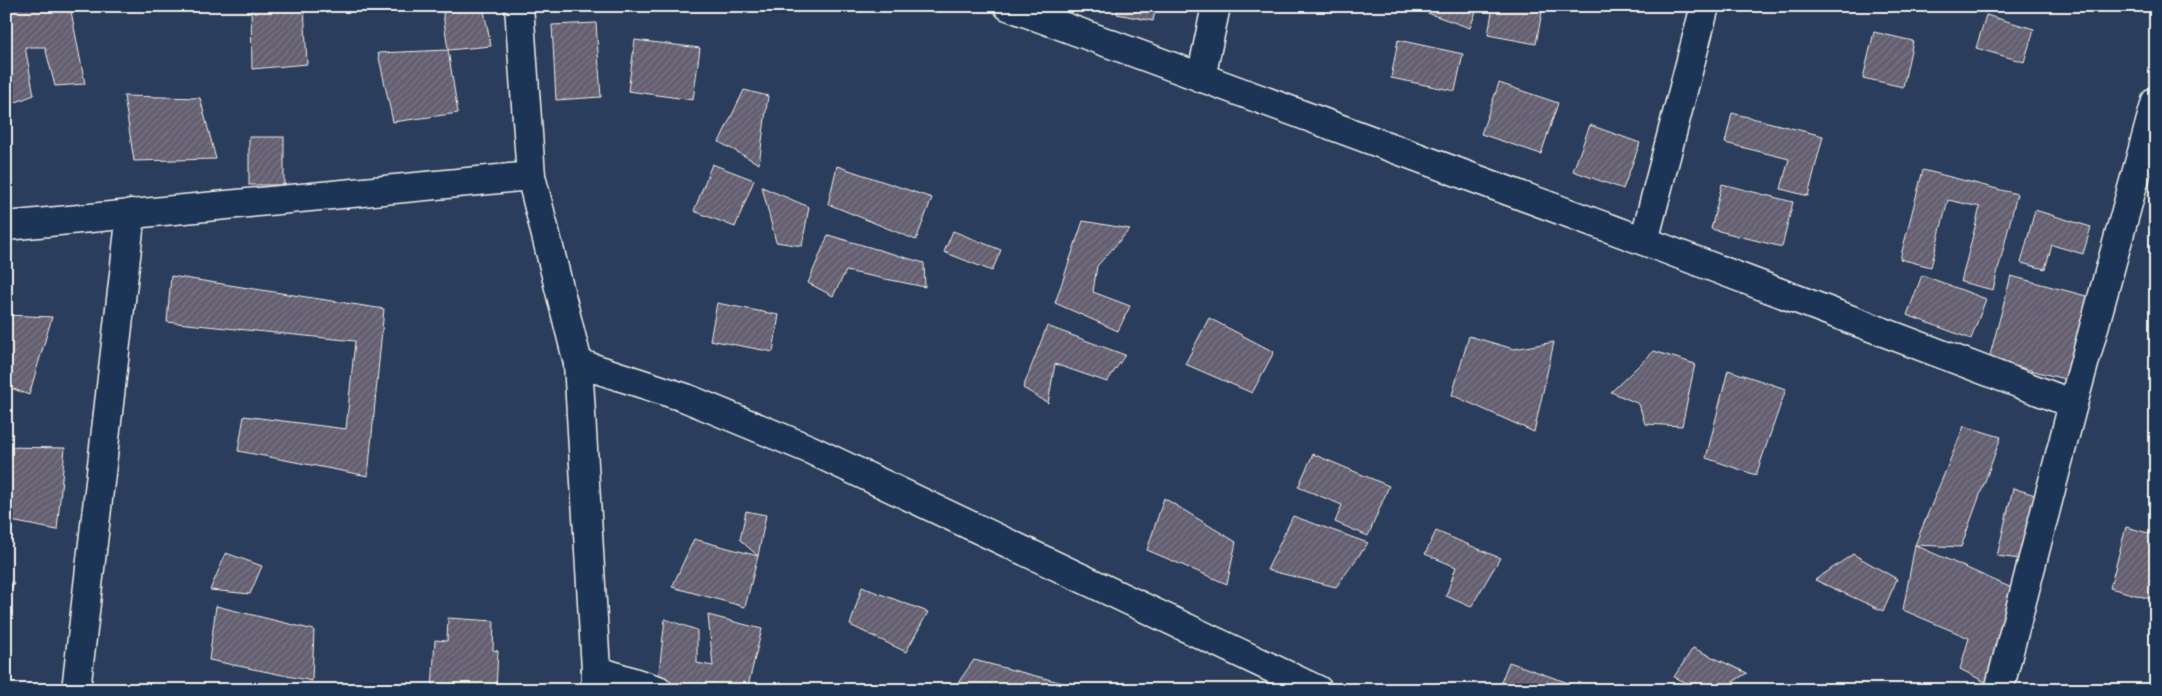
<svg xmlns="http://www.w3.org/2000/svg" width="2162" height="696" viewBox="0 0 2162 696" font-family="Pangolin,sans-serif">
<style>
.building{fill:url(#building-hatch);stroke:#f4f1e8}
.lines{fill:none;stroke-linecap:round;stroke-linejoin:round}
.street-casing{stroke:#f4f1e8;stroke-width:31}
.street{stroke:#1d3557;stroke-width:28}
</style>
<defs>
<pattern id="building-hatch" width="6" height="6" patternUnits="userSpaceOnUse" patternTransform="scale(1.25)"><rect width="6" height="6" fill="#635f71"/><path d="M-1 1l2-2M0 6l6-6M5 7l2-2" fill="none" stroke="#7a7685"/></pattern>
</defs>
<rect width="100%" height="100%" fill="#2b3d5c"/>
<filter id="ink" filterUnits="userSpaceOnUse"><feTurbulence type="fractalNoise" baseFrequency=".02" numOctaves="2"/><feDisplacementMap in="SourceGraphic" scale="10" xChannelSelector="R" yChannelSelector="G"/><feConvolveMatrix kernelMatrix="1 2 1 2 8 2 1 2 1" color-interpolation-filters="sRGB"/></filter>
<g filter="url(#ink)">
<g class="building">
<path d="M33,6H70L85,84L55,86L45,47H25L34,95L6,106V11Z"/>
<path d="M251,6H304L307,64L252,69Z"/>
<path d="M442,6H483L491,46L448,50Z"/>
<path d="M1119,6H1156L1153,21L1117,14Z"/>
<path d="M1420,6H1478L1470,28L1419,10Z"/>
<path d="M1493,6H1543L1536,44L1488,35Z"/>
<path d="M1986,15L2034,29L2024,62L1976,48Z"/>
<path d="M596,23L601,97L556,100L552,25Z"/>
<path d="M1874,32L1913,41L1903,87L1863,78Z"/>
<path d="M635,40L700,48L693,100L628,91Z"/>
<path d="M1398,40L1463,54L1455,91L1391,78Z"/>
<path d="M448,50L458,113L393,122L378,53Z"/>
<path d="M1499,83L1558,103L1541,154L1481,134Z"/>
<path d="M744,90L768,96L759,164L719,142Z"/>
<path d="M124,96L200,98L216,159L134,161Z"/>
<path d="M1732,113L1823,136L1808,196L1781,189L1789,159L1725,143Z"/>
<path d="M1590,125L1640,143L1623,189L1573,171Z"/>
<rect x="249" y="137" width="35" height="48"/>
<path d="M712,164L754,180L735,227L694,211Z"/>
<path d="M837,166L932,198L916,240L828,204Z"/>
<path d="M1923,170L2017,194L1993,290L1961,282L1980,207L1948,200L1931,267L1900,259Z"/>
<path d="M1722,184L1793,202L1782,247L1711,229Z"/>
<path d="M762,187L809,207L802,246L776,242Z"/>
<path d="M2035,210L2091,227L2083,254L2052,245L2045,269L2021,263Z"/>
<path d="M1083,221L1130,229L1097,266L1093,292L1130,306L1118,331L1055,303Z"/>
<path d="M953,231L1001,250L992,271L944,252Z"/>
<path d="M828,235L924,263L925,287L846,271L833,296L808,283Z"/>
<path d="M1922,275L1986,299L1971,339L1907,315Z"/>
<path d="M171,276L384,309L368,476L238,451L244,416L346,429L355,341L167,322Z"/>
<path d="M2011,276L2090,297L2068,380L1989,359Z"/>
<path d="M717,303L779,315L773,352L710,340Z"/>
<path d="M2156,309V344L2150,343Z"/>
<path d="M6,315L52,317L29,395L6,386Z"/>
<path d="M1209,318L1274,352L1252,393L1185,364Z"/>
<path d="M1047,326L1125,355L1107,382L1055,364L1048,403L1023,388Z"/>
<path d="M1469,336L1514,349L1554,342L1534,432L1452,395Z"/>
<path d="M1654,351L1695,364L1682,426L1645,424L1639,404L1611,392Z"/>
<path d="M1728,370L1786,389L1756,475L1706,458Z"/>
<path d="M1964,426L2001,437L1961,547L1915,545Z"/>
<path d="M6,447L65,448L57,530L6,520Z"/>
<path d="M1313,454L1389,486L1368,536L1335,522L1342,505L1298,487Z"/>
<path d="M2013,488L2038,496L2020,559L1997,556Z"/>
<path d="M1164,498L1236,542L1227,584L1147,550Z"/>
<path d="M746,511L766,515L758,556L740,540Z"/>
<path d="M1293,516L1368,543L1336,587L1267,570Z"/>
<path d="M2126,527L2156,535L2154,600L2110,588Z"/>
<path d="M1436,531L1500,558L1471,607L1446,596L1456,567L1425,554Z"/>
<path d="M694,539L758,556L745,607L672,587Z"/>
<path d="M1915,545L2014,589L1987,683L1960,669L1969,638L1903,610Z"/>
<path d="M226,553L262,566L250,594L210,590Z"/>
<path d="M1853,554L1897,579L1883,611L1815,580Z"/>
<path d="M6,579L14,583L6,604Z"/>
<path d="M862,587L928,612L906,652L850,625Z"/>
<path d="M216,606L314,630L312,681L209,660Z"/>
<path d="M708,615L762,629L747,690H657L665,619L697,630V663L713,666Z"/>
<path d="M448,618L494,621L493,650L498,651L496,690H432L435,640L447,641Z"/>
<path d="M1693,648L1747,673L1720,690H1703L1674,677Z"/>
<path d="M974,660L1067,684L1066,690H953Z"/>
<path d="M1509,662L1574,685L1572,690H1498Z"/>
</g>
<g class="lines">
<g class="street-casing">
<g id="street">
<path d="M519,6L531,176L578,363L596,670L595,690"/>
<path d="M1008,6L1644,241L2073,404"/>
<path d="M1201,78L1216,6"/>
<path d="M6,226L531,176"/>
<path d="M1644,241L1705,6"/>
<path d="M578,363L686,398L809,449L1318,690"/>
<path d="M596,670L658,690"/>
<path d="M76,690L131,213"/>
<path d="M1999,690L2073,404L2156,101"/>
</g>
</g>
<use href="#street" class="street"/>
</g>
</g>
<rect width="2162" height="696" fill="none" stroke="#1d3557" stroke-width="25"/>
<rect x="12" y="12" width="2137" height="671" fill="none" stroke="#f4f1e8" stroke-width="2" filter="url(#ink)"/>
</svg>
